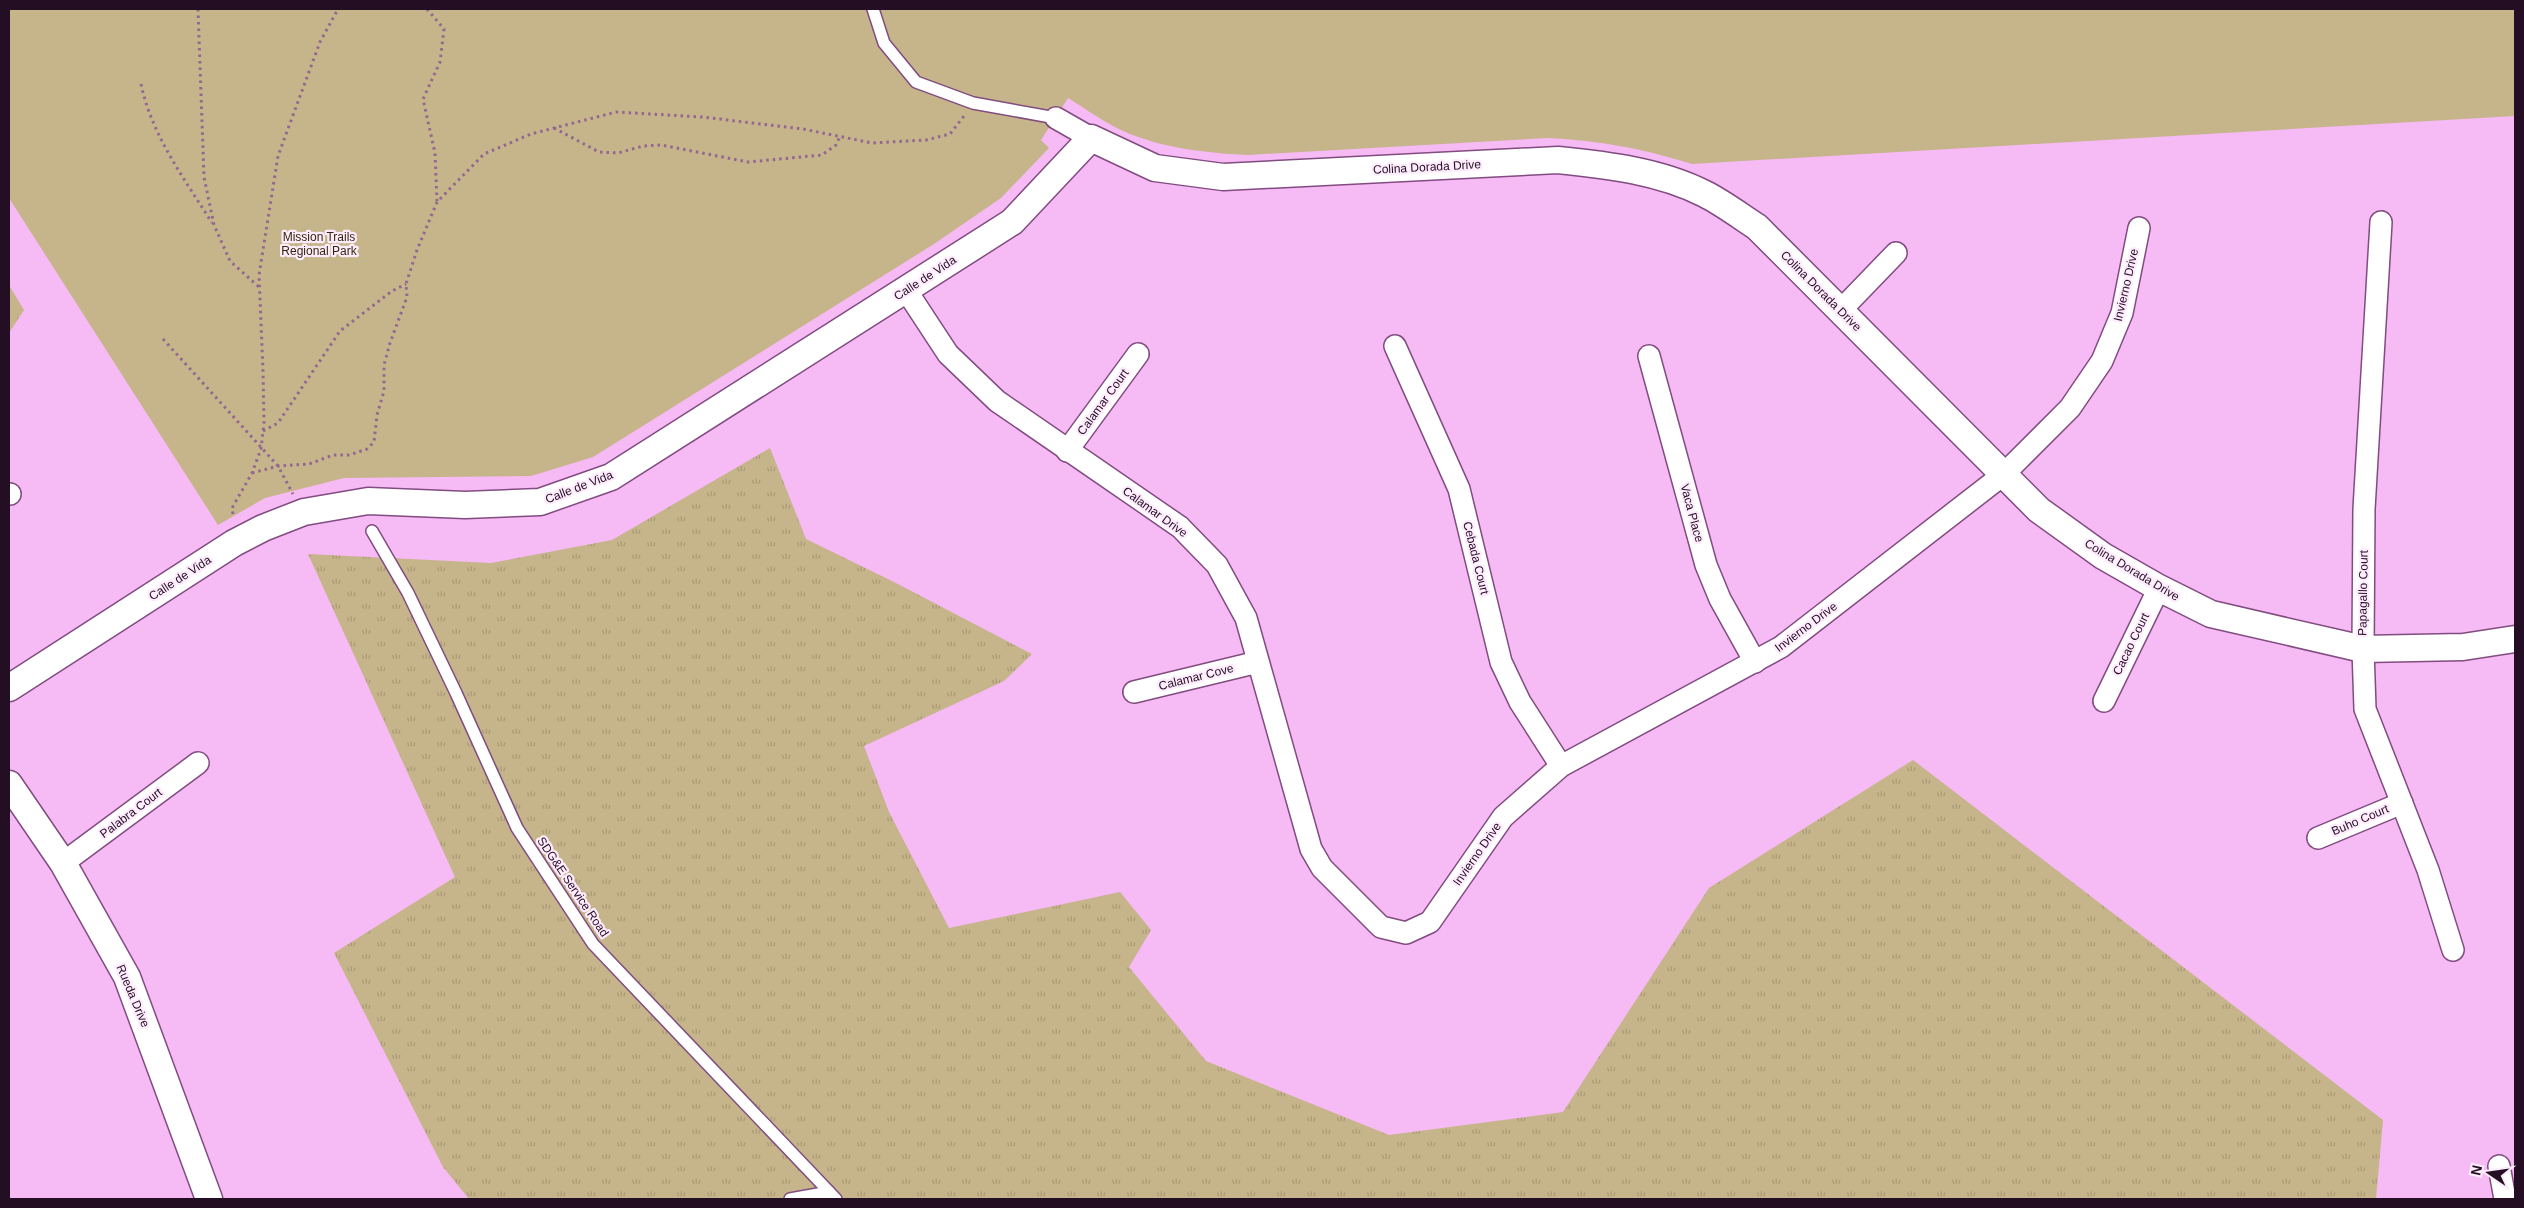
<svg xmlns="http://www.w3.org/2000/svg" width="2524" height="1208" viewBox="0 0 2524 1208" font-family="Arial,sans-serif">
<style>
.grass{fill:url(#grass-tufts)}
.green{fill:#c6b48a}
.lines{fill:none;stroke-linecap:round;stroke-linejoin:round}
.service-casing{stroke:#814c80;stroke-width:14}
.minor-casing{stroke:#814c80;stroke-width:24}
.tertiary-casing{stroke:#814c80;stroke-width:29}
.path{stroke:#926891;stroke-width:3;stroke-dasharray:2.5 4;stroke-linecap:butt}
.service{stroke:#fff;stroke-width:11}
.minor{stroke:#fff;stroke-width:21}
.tertiary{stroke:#fff;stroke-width:26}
.labels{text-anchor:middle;stroke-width:4.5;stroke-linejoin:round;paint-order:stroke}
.street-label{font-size:12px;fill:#240e24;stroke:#feecfd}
.park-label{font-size:12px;fill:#33280c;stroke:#feecfd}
</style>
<defs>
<pattern id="grass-tufts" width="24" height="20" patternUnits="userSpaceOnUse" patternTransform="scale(1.25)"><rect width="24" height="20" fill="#c6b48a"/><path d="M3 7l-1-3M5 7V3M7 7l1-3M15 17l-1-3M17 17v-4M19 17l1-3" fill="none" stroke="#aa9a77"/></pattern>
</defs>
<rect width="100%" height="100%" fill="#f6baf4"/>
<g class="grass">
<path d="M9,285L24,310L9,333Z"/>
<path d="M770,448L806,539L894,582L1032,654L1004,681L864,746L889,812L949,928L1120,892L1151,930L1129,967L1206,1061L1389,1135L1563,1112L1709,888L1913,760L2383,1120L2376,1199H469L443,1167L334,953L455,877L308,554L491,563L612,540Z"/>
</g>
<path class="green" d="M9,9H2515V116L1692,164C1640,148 1602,141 1548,138L1247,155C1204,153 1152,147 1113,126C1098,118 1083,107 1068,98L1041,140L1049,148L1001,198L934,244L593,457L531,476L344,478L265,498L218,525L9,198Z"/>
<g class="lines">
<g class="service-casing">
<g id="service">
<path d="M873,9L884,43L916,82L973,103L1056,118"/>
<path d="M372,531L408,593L456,693L517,828L593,944L836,1199"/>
<path d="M790,1199L829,1192"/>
</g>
</g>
<g class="minor-casing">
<g id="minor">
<path d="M1056,118L1091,138"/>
<path d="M2381,222L2364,509L2363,649L2365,709L2428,870L2453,950"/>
<path d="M906,290L948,354L997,401L1180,527L1217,565L1246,618L1311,849L1322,868L1381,927L1406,933L1430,922L1503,817L1561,766L1781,647L2004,474L2070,408L2102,361L2122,313L2139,228"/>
<path d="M1840,311L1896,253"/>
<path d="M1395,346L1459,489L1501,662L1520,702L1561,766"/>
<path d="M1649,356L1706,565L1720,599L1755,662"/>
<path d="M1067,451L1138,354"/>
<path d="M9,494H10"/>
<path d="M1134,692L1258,662"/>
<path d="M2104,701L2159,588"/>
<path d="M2318,838L2402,803"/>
<path d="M63,863L198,763"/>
<path d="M2499,1166L2505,1199"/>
</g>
</g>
<g class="tertiary-casing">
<g id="tertiary">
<path d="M9,688L234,543L263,528L304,512L368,501L465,505L540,502L611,477L1012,222L1091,138L1155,168L1223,177L1558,160C1607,165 1660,171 1705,194C1723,203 1740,216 1757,227L2039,510L2103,556L2159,588L2211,614L2363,649L2463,647L2515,639"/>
<path d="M9,784L63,863L127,977L209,1199"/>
</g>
</g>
<g class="path">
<path d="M198,9L204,177L214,225L230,261L260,288"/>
<path d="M427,9L444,29L440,62L423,99L435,153L437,201"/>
<path d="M141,84C152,136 184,178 212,223"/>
<path d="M554,128L599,152L618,153L643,146L661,145L748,162L822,155L836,145L840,136"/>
<path d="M163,339L278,466L293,494"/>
<path d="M263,431L278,423L340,331L392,291L406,284"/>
<path d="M252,473L278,466L309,464L333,455H349L367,449L374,442L377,415L384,391V365L390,343L407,297L406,284L417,250L437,202L484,154L531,134L616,112L702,117L803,129L872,143L926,140L950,134L964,116"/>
<path d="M233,514L232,508L252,473L261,449L264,423L263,371L259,275L278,156L320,42L338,9"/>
</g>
<use href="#service" class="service"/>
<use href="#minor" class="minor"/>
<use href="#tertiary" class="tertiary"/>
</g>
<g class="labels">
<g class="street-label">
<text transform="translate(1427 167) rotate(-3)" y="4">Colina Dorada Drive</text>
<text transform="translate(925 278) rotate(-33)" y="4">Calle de Vida</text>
<text transform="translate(2126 285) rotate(-77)" y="4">Invierno Drive</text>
<text transform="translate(1821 291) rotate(45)" y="4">Colina Dorada Drive</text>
<text transform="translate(1103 402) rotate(-54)" y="4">Calamar Court</text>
<text transform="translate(579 487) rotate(-21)" y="4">Calle de Vida</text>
<text transform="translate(1155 512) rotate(36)" y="4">Calamar Drive</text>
<text transform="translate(1692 513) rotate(75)" y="4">Vaca Place</text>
<text transform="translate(1476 558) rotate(76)" y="4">Cebada Court</text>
<text transform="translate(2132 570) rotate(31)" y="4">Colina Dorada Drive</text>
<text transform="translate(180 578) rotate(-33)" y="4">Calle de Vida</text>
<text transform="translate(2363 593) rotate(-89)" y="4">Papagallo Court</text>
<text transform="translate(1806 627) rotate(-37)" y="4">Invierno Drive</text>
<text transform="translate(2131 644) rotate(-64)" y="4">Cacao Court</text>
<text transform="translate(1196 677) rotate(-14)" y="4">Calamar Cove</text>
<text transform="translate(131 813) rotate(-37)" y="4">Palabra Court</text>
<text transform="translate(2360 820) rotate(-23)" y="4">Buho Court</text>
<text transform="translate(1477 854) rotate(-55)" y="4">Invierno Drive</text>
<text transform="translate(573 887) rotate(56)" y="4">SDG&amp;E Service Road</text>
<text transform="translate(133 996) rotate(67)" y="4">Rueda Drive</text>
</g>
<g class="park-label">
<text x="319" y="241">Mission Trails<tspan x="319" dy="14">Regional Park</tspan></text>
</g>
</g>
<rect width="2524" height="1208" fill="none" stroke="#240e24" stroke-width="20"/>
<g transform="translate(2489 1173) rotate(283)" stroke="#feecfd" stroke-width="4" paint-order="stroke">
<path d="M0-4L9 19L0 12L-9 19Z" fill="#240e24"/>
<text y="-8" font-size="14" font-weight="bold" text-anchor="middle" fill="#240e24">N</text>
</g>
</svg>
